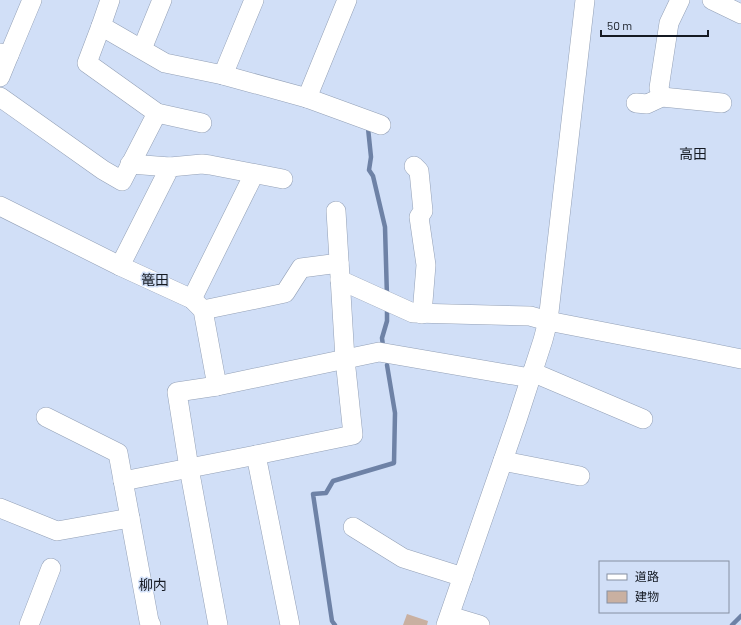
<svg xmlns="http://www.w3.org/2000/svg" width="741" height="625" viewBox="0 0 741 625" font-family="Barlow,'Noto Sans JP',sans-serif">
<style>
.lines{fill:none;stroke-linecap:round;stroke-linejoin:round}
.stream{stroke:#6e82a6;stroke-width:4.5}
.building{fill:#c9b0a1}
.minor-casing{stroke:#93a0b6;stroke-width:20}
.minor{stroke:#fff;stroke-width:19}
.labels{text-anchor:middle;stroke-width:3;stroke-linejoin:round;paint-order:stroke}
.quarter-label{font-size:14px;fill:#151a23;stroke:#d1dff7}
</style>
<rect width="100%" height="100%" fill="#d1dff7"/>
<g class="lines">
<g class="stream">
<path d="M368,128L371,157L369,170L373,176L385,227L387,297"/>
<path d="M383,346L382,338L387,321V307"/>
<path d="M335,625L332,621L313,494L326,493L333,481L394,463L395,413L387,365"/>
<path d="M732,625L741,616"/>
</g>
</g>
<path class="building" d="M407,614L428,621L427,625H403Z"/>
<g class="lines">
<g class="minor-casing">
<g id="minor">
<path d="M110,0L101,26L165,63L223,75L307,98"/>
<path d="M347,0L307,98L381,125"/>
<path d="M712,0L741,14"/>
<path d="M101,26L87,63L157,113L202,123"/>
<path d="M142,49L162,0"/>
<path d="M0,53L9,55L32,0"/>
<path d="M223,75L254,0"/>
<path d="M0,77L9,55"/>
<path d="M0,97L103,170L122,181L157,113"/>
<path d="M662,97L659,88L669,23L680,0"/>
<path d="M636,103L647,104L662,97L722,103"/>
<path d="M130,164L170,167"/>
<path d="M414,166L419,171L423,211L419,217L426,265L422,314"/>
<path d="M0,206L120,266L192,299L203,310L217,386"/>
<path d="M120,266L170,167L202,164L210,165L283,179"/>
<path d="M340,280L413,313L530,316L548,321L692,349L741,359"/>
<path d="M192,299L254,174"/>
<path d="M203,310L285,293L301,268L339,263"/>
<path d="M532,372L643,419"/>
<path d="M46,417L118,453L149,621L151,625"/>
<path d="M503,461L580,476"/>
<path d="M123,481L256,455"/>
<path d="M0,508L57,531L130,518"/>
<path d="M353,527L403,558L463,577"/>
<path d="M450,616L480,625"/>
<path d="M29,625L51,568"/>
<path d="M218,625L189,468L177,392L217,386L379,352L530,378"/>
<path d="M290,625L256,455L353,435L345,359L336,211"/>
<path d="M446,625L517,420L543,340L548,321L585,0"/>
</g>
</g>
<use href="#minor" class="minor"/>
</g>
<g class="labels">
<g class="quarter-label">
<text x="693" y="159">高田</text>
<text x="155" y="285">篭田</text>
<text x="153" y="590">柳内</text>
</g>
</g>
<rect x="599" y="561" width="130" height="52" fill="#d1dff7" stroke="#8690a2"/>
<rect x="607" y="574" width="20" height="6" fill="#ffffff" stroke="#8690a2"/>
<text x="635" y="581" font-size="12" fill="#151a23">道路</text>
<rect x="607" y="591" width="20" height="12" fill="#c9b0a1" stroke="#8690a2"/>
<text x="635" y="601" font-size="12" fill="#151a23">建物</text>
<path d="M601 30v6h107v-6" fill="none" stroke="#151a23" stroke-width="2"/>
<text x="607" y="30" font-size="12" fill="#151a23" stroke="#d1dff7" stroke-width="3" paint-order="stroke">50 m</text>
</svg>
